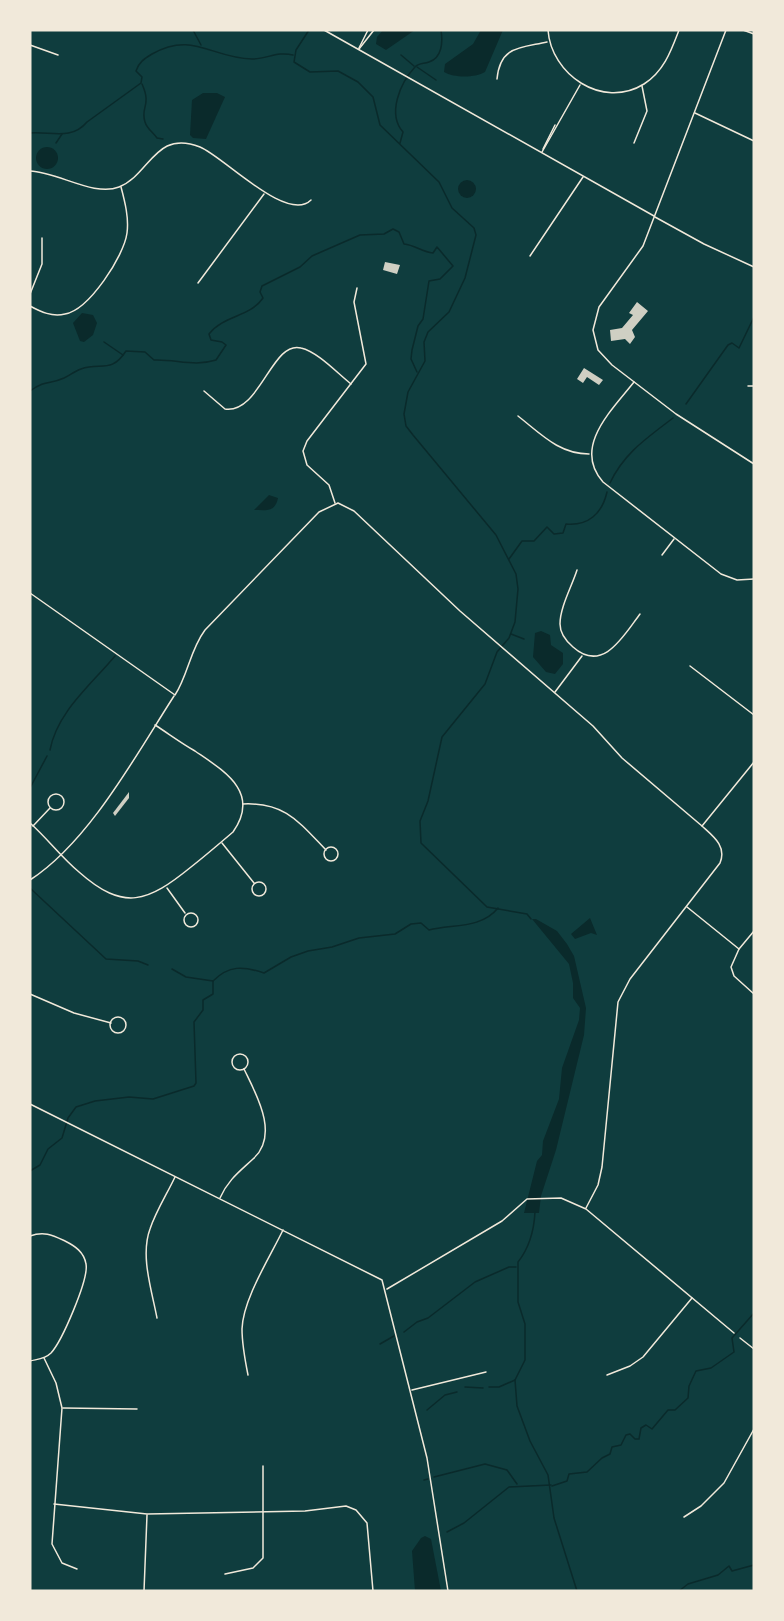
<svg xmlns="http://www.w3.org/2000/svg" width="784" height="1621" viewBox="0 0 784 1621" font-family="Figtree,sans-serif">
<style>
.water{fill:#0a2a2b}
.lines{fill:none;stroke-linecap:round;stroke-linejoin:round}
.stream{stroke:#0a2a2b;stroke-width:1.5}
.building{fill:#cfcfc3}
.minor{stroke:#f1e9da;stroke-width:1.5}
.tertiary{stroke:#f1e9da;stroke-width:1.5}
</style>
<rect width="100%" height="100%" fill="#0f3d3e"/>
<g class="water">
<path d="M383,30H415L386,50L376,44L377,37Z"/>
<path d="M481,30H503L485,72C475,78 454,78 444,72L445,64L473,44Z"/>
<path d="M203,93H217L225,97L206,139L193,138L190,135L192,100Z"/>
<circle cx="47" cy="158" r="11"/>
<circle cx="467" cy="189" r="9"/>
<path d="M82,313L93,315L97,323L93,335L84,342L80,341L73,323Z"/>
<path d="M269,495L278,498C275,513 265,510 254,510Z"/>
<path d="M541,631L550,635L551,645L563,653V664L555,674L546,672L533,657L535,633Z"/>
<path d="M590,918L597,935L591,933L575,939L571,934Z"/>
<path d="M532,919H536L557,931L567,944L574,956L586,1008L584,1035L556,1150L541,1196L539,1213H524L537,1161L542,1155L543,1141L559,1099L562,1068L579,1020L580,1008L573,998V983L569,964Z"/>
<path d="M425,1536L431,1539L441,1591H415L412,1551L421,1538Z"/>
</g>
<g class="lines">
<g class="stream">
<path d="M193,30L201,45"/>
<path d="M309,30L296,50L294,62L310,72L338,71L358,82L373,97L380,125L439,182L452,208L474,228L476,235L465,278L449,312L428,332L424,342L425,361L408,392L404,414L406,426L413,435L496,535L516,574L518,589L515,622L509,638L497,652L485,684L442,737L428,801L420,821L421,843L487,907L527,914L531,919"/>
<path d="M401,55L414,66"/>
<path d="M417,67L436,80"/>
<path d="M142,84C152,106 140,107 145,122C147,129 153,132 157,138L163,139"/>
<path d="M30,133C50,131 71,141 87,122L141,83L142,77L136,71C139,62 144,59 152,54C193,31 211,58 252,59C267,59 277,51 293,55"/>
<path d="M56,143L62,134"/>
<path d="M400,143L403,132C387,114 400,83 415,67C419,63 423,64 429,62C442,58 443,42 441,30"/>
<path d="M104,342L123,355"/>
<path d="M30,391C47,379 49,385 64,378C70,375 75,371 81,369C101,362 111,374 126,351L145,352L154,360C176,359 194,367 216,360L226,345L222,342L211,340L209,334C224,315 250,317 263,298L260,292L262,286L300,267L312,256L360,235L384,234L393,229L399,232L404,244C415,245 422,252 433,253L437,247L453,266L440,279L429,281L423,319L418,326L412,350L411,359L417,372"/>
<path d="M686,404L728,345L732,343L739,348L754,317"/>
<path d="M610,483C624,453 647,438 673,418"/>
<path d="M509,559L522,541H534L547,527L554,534L563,533L566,524C588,526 602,514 607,492"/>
<path d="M511,634L524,639"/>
<path d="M50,750C57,712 91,685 115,656"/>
<path d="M30,788L47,756"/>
<path d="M31,889L106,959L138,961L148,965"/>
<path d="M172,969L186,977L213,981"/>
<path d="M30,1171L40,1165L48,1149L62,1138L68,1118L76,1107L95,1101L129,1097L153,1099L194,1086L196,1083L194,1022L203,1010V1000L213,994V981C229,965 243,966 264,973L291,957L308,951L332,947L359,938L395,934L411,924L421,923L429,930C453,924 481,929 498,908"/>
<path d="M535,1212C534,1231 530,1247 518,1262V1302L525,1324V1360L515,1380L517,1406L530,1441L548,1475L554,1518L577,1591"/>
<path d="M404,1332L417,1322L428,1318L475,1282L509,1267H516"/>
<path d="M380,1344L394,1336"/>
<path d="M465,1387L483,1388"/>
<path d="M489,1387H499L515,1380"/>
<path d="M427,1410L445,1395L457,1392"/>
<path d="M434,1477L485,1464L507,1470L517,1484"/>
<path d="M424,1480L428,1479"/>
<path d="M552,1486L567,1481L569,1474L587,1472L602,1458L610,1454L612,1447L621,1445L626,1435L630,1434L635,1439H639L641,1428L646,1425L652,1429L668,1410H675L688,1398L689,1386L696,1371L711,1368L734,1352L732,1338L754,1313"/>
<path d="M447,1532L464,1523L509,1487L551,1485"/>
<path d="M679,1591L688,1584L718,1575L729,1566L732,1571L754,1565"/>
</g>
</g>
<g class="building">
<path d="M385,262L400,265L397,274L383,270Z"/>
<path d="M637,302L648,311L632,330L635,337L630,344L625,339L611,341L610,330L622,328L633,315L629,313Z"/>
<path d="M584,368L603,380L599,385L587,377L583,383L577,379Z"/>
<path d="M129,792V798L115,816L113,813Z"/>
</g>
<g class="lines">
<g class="minor">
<path d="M548,30C551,74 602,110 644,84C664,71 671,51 679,30"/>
<path d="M743,30L754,34"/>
<path d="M30,45L58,55"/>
<path d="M359,48L368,30"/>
<path d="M359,49L374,30"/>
<path d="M497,79C500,46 520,48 547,42"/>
<path d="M695,113L754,141"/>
<path d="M634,143L647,111L642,86"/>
<path d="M543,149L555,125"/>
<path d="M542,152L580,85"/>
<path d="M30,171C58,172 94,197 119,187C150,175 155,129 200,147C223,156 287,224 311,200"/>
<path d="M655,217L704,244L754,267"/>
<path d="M530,256L583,177"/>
<path d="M198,283L264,194"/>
<path d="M30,294L42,264V238"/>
<path d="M30,306C41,312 52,317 65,314C89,310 124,256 127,233C129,218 125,202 121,187"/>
<path d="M634,382C612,410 572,447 603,482L721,574L737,580L754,579"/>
<path d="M748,386H754"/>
<path d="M204,391L225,409C260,414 272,340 301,348C318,352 337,373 351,384"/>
<path d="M518,416C541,434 559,454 589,454"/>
<path d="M335,503L329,485L307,465L303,451L307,441L366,364L354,302L357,288"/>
<path d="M662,555L674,539"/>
<path d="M577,570C572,586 560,607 560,624C560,634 566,641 573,647C603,674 624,635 640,614"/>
<path d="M690,666L754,715"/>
<path d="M555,692L582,656"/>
<circle cx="56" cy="802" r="8"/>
<path d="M243,804C285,802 299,822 326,850"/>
<path d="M30,823C47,838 61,857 79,872C124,912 148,902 191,867C205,856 219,844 233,832C261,792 224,771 195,751C181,743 169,734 155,725"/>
<path d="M33,826L50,808"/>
<path d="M222,843L254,883"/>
<circle cx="331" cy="854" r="7"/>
<path d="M30,880C89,842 136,755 174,696"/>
<circle cx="259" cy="889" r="7"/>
<path d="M167,888L185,913"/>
<path d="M687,907L739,949"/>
<circle cx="191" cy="920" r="7"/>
<path d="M754,931L739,949L731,967L734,976L754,994"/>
<path d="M30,994L74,1013L111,1023"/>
<circle cx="118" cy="1025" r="8"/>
<circle cx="240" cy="1062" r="8"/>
<path d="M220,1198C228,1180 239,1172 253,1159C280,1135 256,1094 244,1069"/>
<path d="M586,1208L598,1185L602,1167L618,1002L630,979L720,863C727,846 713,836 702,826"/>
<path d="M30,1236C44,1231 52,1235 65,1241C75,1246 84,1252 86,1264C89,1279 62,1341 51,1353C45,1359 38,1359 30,1361"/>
<path d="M157,1318C152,1291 140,1256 150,1229C156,1211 167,1194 175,1177"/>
<path d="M44,1358L56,1383L62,1408L52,1544L62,1563L77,1569"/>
<path d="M248,1375C245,1360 242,1345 242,1329C243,1299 270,1257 283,1230"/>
<path d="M607,1375L630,1366L643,1357L692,1298"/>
<path d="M412,1390L486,1372"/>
<path d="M63,1408L137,1409"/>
<path d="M54,1504L147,1514L305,1511L346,1506L356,1510L367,1523L373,1591"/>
<path d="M684,1517L701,1506L724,1483L754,1429"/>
<path d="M225,1574L253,1568L263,1558V1466"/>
<path d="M144,1591L147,1515"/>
</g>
<g class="tertiary">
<path d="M324,30L654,216"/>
<path d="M726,30L643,246L599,307L593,330L598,350L612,365L676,414L754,464"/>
<path d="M30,593L175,695C188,675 190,650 205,630L319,512L338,503L354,511L460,611L593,726L622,758L702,826L754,762"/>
<path d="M30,1104L382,1280L427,1458L448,1591"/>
<path d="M387,1289L502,1221L527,1199L561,1198L586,1209L734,1333"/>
<path d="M740,1338L754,1349"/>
</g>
</g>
<rect width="784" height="1621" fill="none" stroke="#f1e9da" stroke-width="63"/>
</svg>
